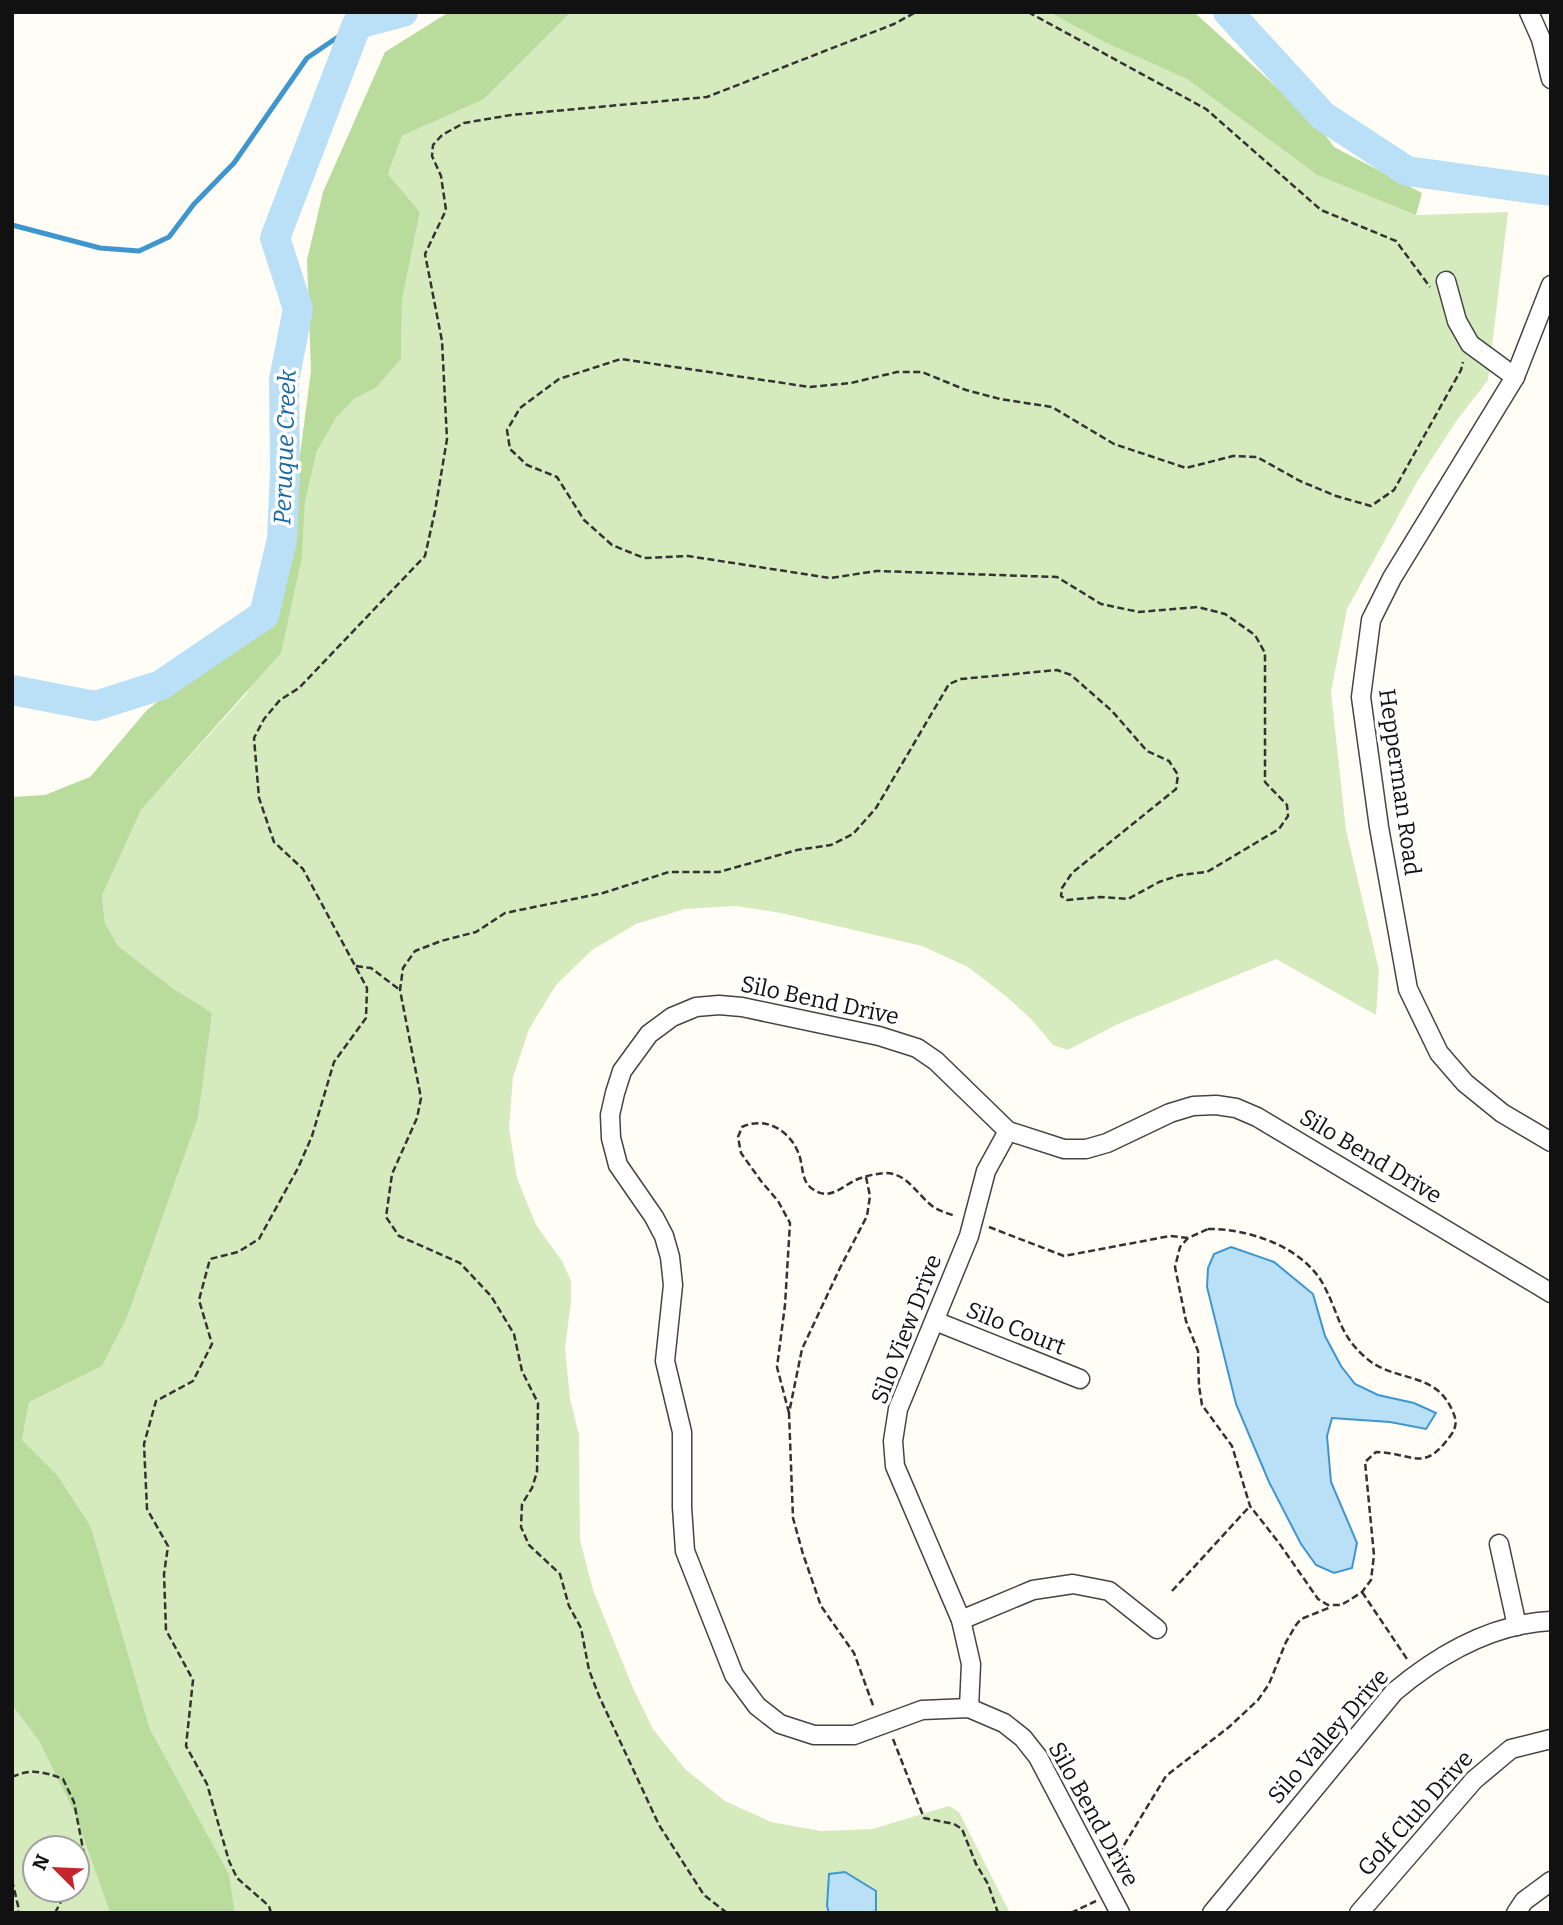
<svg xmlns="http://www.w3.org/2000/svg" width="1563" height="1925" viewBox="0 0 1563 1925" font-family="Bitter,serif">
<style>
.green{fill:#d5ebbd;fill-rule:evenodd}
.forest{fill:#b9dc9c}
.water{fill:#b9e0f7;stroke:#3f96cf;stroke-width:2}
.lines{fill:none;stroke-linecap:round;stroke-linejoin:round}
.stream{stroke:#3f96cf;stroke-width:5}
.river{stroke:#b9e0f7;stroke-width:30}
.minor-casing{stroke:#444;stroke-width:21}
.path{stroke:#333;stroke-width:2.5;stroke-dasharray:7 3.5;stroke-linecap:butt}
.minor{stroke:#fff;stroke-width:18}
.labels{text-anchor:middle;stroke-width:7;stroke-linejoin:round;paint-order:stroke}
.street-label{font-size:23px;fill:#111;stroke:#fff}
.water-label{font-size:24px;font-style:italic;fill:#1768a6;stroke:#fff}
</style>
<rect width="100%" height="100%" fill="#fffdf5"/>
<g class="green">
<path d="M576,12H1049L1104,42L1187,79L1317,175L1416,215L1508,212L1488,380L1457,420L1418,480L1347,609L1331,692L1346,830L1379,970L1376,1015L1276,959L1118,1024L1068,1050L1053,1045L1032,1020L1007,997L968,967L922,946L781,913L736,906L685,909L636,924L592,950L556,985L529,1029L513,1077L509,1128L517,1178L536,1225L562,1261L571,1281V1302L565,1348L570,1399L579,1435L580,1540L593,1590L633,1688L653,1729L685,1769L725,1801L771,1822L821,1831L872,1829L949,1806L959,1812L1010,1913H235L229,1874L150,1729L91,1527L22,1440L29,1402L46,1393L212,1014L174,989L118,946L105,923L102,896L141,810L247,693L302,557L305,502L317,451L336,418L354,399L376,388L401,359L402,300L420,212L388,174L402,136L484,99L569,14Z"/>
<path d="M12,1705L39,1741L75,1814L110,1913H12ZM35,1848H77V1890H35Z"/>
</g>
<g class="forest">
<path d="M449,12H576L569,14L484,99L402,136L388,174L420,212L402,300L401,359L376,388L354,399L336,418L317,451L305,502L302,557L281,653L141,810L102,896L105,923L118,946L174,989L212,1013L198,1117L127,1317L102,1366L29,1402L22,1440L57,1475L91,1527L150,1729L229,1874L235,1913H110L75,1814L39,1741L12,1705V797L45,795L90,777L147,710L231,644L273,627L286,561L311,371L307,260L323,192L385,52Z"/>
<path d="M1049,12H1194L1318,125L1334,147L1422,193L1416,215L1317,175L1187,79L1104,42Z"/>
</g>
<g class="water">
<path d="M1231,1247L1274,1262L1313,1294L1325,1336L1341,1366L1355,1384L1378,1395L1414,1403L1436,1413L1426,1429L1390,1422L1332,1418L1327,1436L1331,1482L1357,1543L1352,1568L1334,1573L1316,1565L1301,1544L1269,1482L1236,1404L1207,1287L1208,1268L1214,1254Z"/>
<path d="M845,1872L876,1891V1910L874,1913H829L827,1906L829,1874Z"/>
</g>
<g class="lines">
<path class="stream" d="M12,225L100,248L139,251L169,237L194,204L234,163L307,58L357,24"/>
<g class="river">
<path d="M1228,12L1323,116L1407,171L1551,191"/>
<path d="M12,690L95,706L161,685L264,615L282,539L285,471L284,380L298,309L275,238L357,24L403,12"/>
</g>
<g class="minor-casing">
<g id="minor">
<path d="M1529,12L1541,39L1551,79"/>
<path d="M1446,281L1457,321L1470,344L1515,377"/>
<path d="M1551,285L1515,377L1392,578L1371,620L1361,697L1379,827L1408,989L1439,1053L1465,1083L1502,1113L1551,1142"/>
<path d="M935,1321L1080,1379"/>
<path d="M1499,1544L1517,1626"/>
<path d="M961,1620L1033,1590L1073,1584L1109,1591L1157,1629"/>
<path d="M969,1708L971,1664L961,1620L895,1466L893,1441L898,1409L969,1236L986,1171L1008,1131"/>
<path d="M1120,1913L1038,1757L1023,1738L1004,1723L969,1708L922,1710L854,1735H814L780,1724L757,1706L734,1675L685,1551L682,1507V1432L665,1361L673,1285L670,1257L664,1236L654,1217L618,1165L611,1138L610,1115L615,1093L622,1071L649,1034L672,1017L696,1007L719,1005L742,1007L879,1036L917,1048L936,1061L1008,1131L1064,1149H1086L1107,1143L1170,1113L1193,1106L1216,1105L1236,1108L1257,1117L1551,1293"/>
<path d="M1212,1913L1394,1692C1438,1655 1491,1624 1551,1621"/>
<path d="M1359,1913L1474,1780L1511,1749L1551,1739"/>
<path d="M1516,1913L1524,1901L1551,1881"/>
</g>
</g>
<g class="path">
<path d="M1028,12L1206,109L1321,210L1396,241L1430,287"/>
<path d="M356,966L371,968L400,990"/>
<path d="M866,1177L870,1196L867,1216L840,1268L802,1349L789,1413L793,1518L803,1554L821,1606L854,1653L874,1708"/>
<path d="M989,1227L1064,1256L1170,1236L1188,1238"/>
<path d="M1208,1229C1247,1228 1303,1247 1323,1284C1339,1313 1338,1333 1365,1357C1393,1383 1435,1370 1452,1410C1457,1420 1457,1426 1451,1435C1423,1474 1414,1453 1376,1452L1365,1462L1374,1555L1371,1580L1362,1592L1348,1601L1341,1605H1328L1318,1599L1279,1543L1250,1506L1232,1446L1202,1405L1199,1386L1198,1351L1186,1321L1175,1267L1180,1247L1188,1238Z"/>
<path d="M789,1413L777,1367L785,1305L790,1223L778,1201L761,1181L741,1153L738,1137L742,1127C765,1116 789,1130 798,1152C804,1165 800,1182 814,1190C831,1201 843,1185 858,1179C866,1176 875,1174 884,1173C906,1172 916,1193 931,1205C938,1211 947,1213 955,1216"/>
<path d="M1172,1591L1250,1506"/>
<path d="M1362,1592L1407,1659"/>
<path d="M893,1739L924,1818L954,1824L962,1829L976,1864L988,1884L998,1913"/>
<path d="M12,1777C31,1768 45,1772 63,1779L74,1802L84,1854L77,1870"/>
<path d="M1113,1863L1166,1776L1229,1727L1258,1700L1269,1684L1286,1642L1296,1625L1301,1619L1331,1607"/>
<path d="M12,1880L19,1910L18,1913"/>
<path d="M55,1913L67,1890"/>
<path d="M271,1913L269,1906L237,1878L229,1861L207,1784L186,1746L193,1680L166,1630L164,1574L168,1546L147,1509L144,1444L156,1401L193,1381L212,1344L199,1300L210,1259L238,1252L259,1239L298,1168L312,1136L334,1062L366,1018L367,988L303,869L274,842L259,798L254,738L264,719L280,700L299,688L425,556L435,511L447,439L442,341L425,254L446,210L441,176L432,156L433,145L442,135L464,123L511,115L707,97L894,24L916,12"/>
<path d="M727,1913L704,1895L659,1825L599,1696L589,1670L581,1628L569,1606L560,1574L529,1545L521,1527L522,1504L532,1488L537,1472L538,1403L522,1371L514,1334L491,1296L460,1263L399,1236L386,1217L392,1174L417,1118L421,1098L400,990L403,968L415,951L441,941L476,932L505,913L603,893L669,872H719L797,850L831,845L853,834L876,808L949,684L961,679L1057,670L1071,675L1112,711L1147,751L1169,761L1178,775L1176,789L1072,873L1062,888L1061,896L1067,900L1100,897L1128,899L1159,882L1180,875L1207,872L1279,829L1288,816L1287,805L1265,782V653L1255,635L1225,614L1198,607L1139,612L1101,604L1057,577L877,571L830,578L688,556L644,558L612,545L584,520L557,477L527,465L510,449L507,430L520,408L559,379L621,359L810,387L851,383L897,372H922L966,390L1000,399L1052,407L1114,444L1186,468L1233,456L1257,457L1300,481L1336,496L1371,506L1394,490L1461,370L1463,362"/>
<path d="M1071,1913L1096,1901"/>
</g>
<use href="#minor" class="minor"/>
</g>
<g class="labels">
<g class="street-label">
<text transform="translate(1400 782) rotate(82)" y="8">Hepperman Road</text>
<text transform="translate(820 1000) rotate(12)" y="8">Silo Bend Drive</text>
<text transform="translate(1371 1156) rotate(31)" y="8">Silo Bend Drive</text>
<text transform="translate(1016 1328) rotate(22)" y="8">Silo Court</text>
<text transform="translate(906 1329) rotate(-69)" y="8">Silo View Drive</text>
<text transform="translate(1328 1736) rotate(-49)" y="8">Silo Valley Drive</text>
<text transform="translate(1415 1813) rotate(-48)" y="8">Golf Club Drive</text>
<text transform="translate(1094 1814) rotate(61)" y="8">Silo Bend Drive</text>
</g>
<g class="water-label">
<text transform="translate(285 447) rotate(-88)" y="8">Peruque Creek</text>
</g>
</g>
<rect width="1563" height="1925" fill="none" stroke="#111111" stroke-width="28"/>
<g transform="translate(56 1869) rotate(294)"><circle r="33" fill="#ffffff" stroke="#a0a0a0" stroke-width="2"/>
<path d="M0-5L12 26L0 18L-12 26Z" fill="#c4262e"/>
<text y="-10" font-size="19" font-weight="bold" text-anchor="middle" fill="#111111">N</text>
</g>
</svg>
